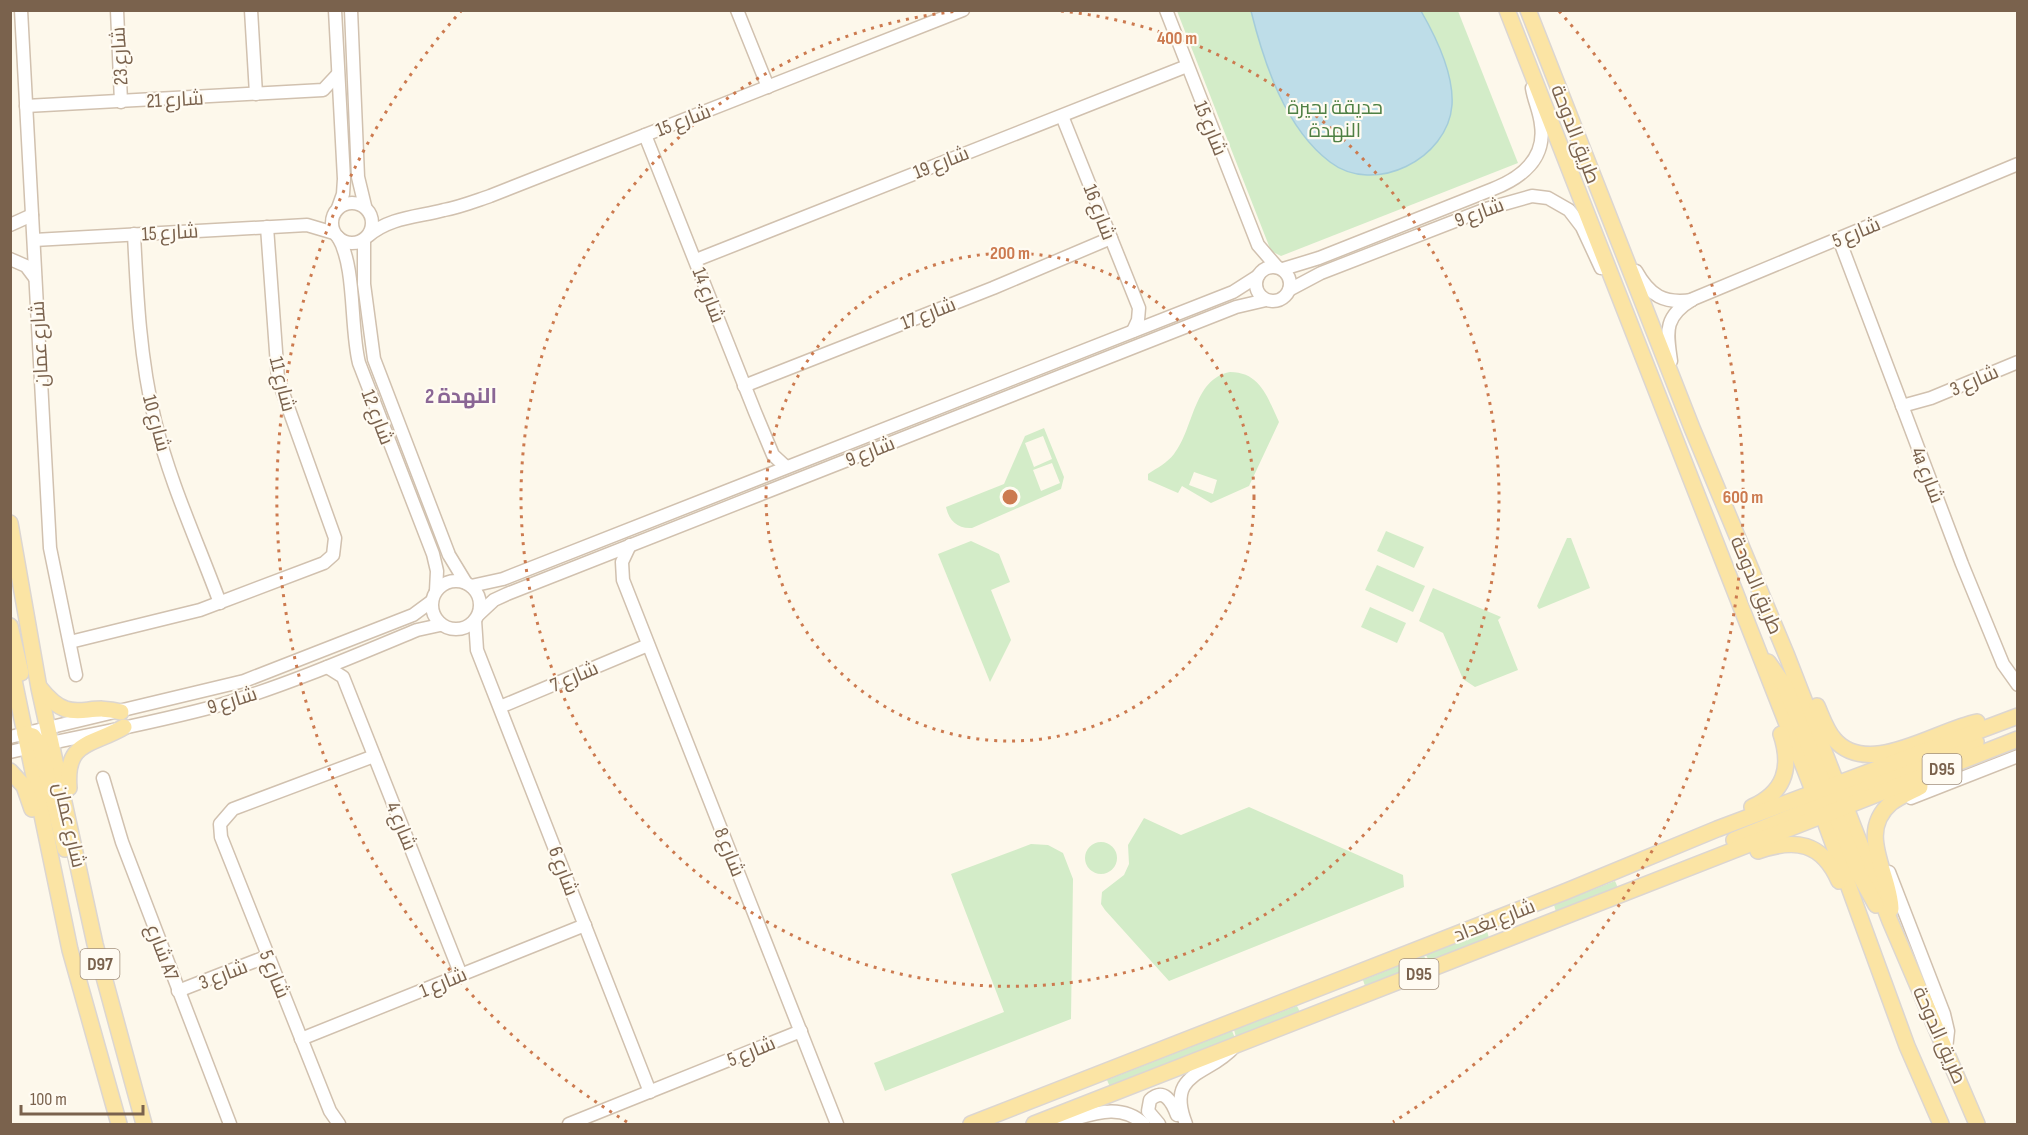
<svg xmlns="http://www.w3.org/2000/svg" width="2028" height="1135" viewBox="0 0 2028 1135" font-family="'Sofia Sans Condensed',Cairo,sans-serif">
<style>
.green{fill:#d3ecc8;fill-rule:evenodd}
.water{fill:#bedde8;stroke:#a4ccda;stroke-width:1.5}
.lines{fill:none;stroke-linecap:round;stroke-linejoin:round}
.minor-casing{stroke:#d1c1af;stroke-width:15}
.major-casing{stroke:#dcd6d1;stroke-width:18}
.minor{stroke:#fff;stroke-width:12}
.major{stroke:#fbe4a4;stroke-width:15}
.ring{fill:none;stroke:#cc7a4f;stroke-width:3;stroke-dasharray:3 6}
.labels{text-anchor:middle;stroke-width:4.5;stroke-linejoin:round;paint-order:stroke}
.shield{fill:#fffbf2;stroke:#a2907e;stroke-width:1.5}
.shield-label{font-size:18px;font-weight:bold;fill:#7a624d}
.street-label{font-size:20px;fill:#7a624d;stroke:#fffbf2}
.park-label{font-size:20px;fill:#4f8044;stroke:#fffbf2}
.neighbourhood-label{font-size:21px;font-weight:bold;fill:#8a6695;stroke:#fffbf2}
.centre{fill:#cc7a4f;stroke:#fffbf2;stroke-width:3}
.ring-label{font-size:18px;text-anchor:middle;font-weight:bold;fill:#cc7a4f;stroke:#fffbf2;stroke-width:4.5;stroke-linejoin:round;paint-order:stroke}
</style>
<rect width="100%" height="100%" fill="#fdf8eb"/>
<g class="green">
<path d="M1177,11H1458L1518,163L1281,256L1271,251Z"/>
<path d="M1230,372C1261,372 1268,399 1279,422L1249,486L1211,503L1182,486L1178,493L1148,480V474C1157,468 1167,463 1174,454C1194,429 1193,379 1230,372ZM1194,472L1217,480L1213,494L1189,485Z"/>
<path d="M1044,428L1064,477L1061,489L972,528C958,529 949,521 946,507L1004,484L1025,436ZM1043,436L1052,459L1034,467L1025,443ZM1052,463L1060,483L1041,491L1033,470Z"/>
<path d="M1386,531L1424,547L1414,568L1377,551Z"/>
<path d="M1567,538H1571L1590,588L1539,609L1537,606Z"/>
<path d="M971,541L999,554L1010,582L991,590L1011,640L990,682L938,554Z"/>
<path d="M1377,565L1425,586L1413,612L1365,590Z"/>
<path d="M1433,588L1501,617L1498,620L1518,670L1475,687L1463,679L1443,633L1419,621Z"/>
<path d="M1370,607L1406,623L1397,643L1361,627Z"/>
<path d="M1249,807L1403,875L1404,887L1169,981L1105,910L1101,904L1102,892L1124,875L1129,864L1128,845L1144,818L1181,835Z"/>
<circle cx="1101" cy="858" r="16"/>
<path d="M1031,844L1048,845L1063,853L1073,879L1071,1019L885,1091L874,1063L1004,1012L951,874Z"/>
<path d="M1615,881L1618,888L1556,912L1554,905Z"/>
<path d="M1487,931L1489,938L1429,961L1426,955Z"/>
<path d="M1424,956L1427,962L1365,986L1363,980Z"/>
<path d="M1297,1006L1300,1012L1236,1037L1234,1030Z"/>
<path d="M1232,1031L1235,1038L1110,1087L1107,1080Z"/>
</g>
<path class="water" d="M1251,11H1421C1436,37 1454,74 1452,105C1448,159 1374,196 1330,162C1285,128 1264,63 1251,11Z"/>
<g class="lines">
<g class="minor-casing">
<g id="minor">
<path d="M21,10L50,548L76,675"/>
<path d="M117,10L121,102"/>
<path d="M251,10L256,94"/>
<path d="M335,10L344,179L343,194L338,208"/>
<path d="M351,10L358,177L365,206"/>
<path d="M737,10L768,87"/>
<path d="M1166,10L1258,245L1277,267"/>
<path d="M26,106L323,90L337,75"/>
<path d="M1062,116L1139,308L1138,320L1133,331"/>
<path d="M645,135L755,412L773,455L786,467"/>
<circle cx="352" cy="223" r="20"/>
<path d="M10,225L32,215"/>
<path d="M134,234C137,297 140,359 155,421C170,483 198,543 220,603"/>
<path d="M368,236C390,217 418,217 444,210C460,207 475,201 490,196L963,10"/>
<path d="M338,237C356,267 350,327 359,363L433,554L437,571L436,591"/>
<path d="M1839,239L1962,564L2003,664L2018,685"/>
<path d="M34,240L307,225L334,233"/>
<path d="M364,240V284L374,359L449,555L466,583"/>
<path d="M10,259L26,266L35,278"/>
<path d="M696,260L1187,66"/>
<circle cx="1273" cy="284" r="17"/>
<path d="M1283,269L1319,258L1493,189C1521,178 1546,159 1541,125C1540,112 1534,101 1532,88"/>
<path d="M1636,271C1650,296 1664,304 1692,300"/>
<path d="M1289,290L1321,273L1486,209L1532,196L1548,198L1569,210L1582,227L1601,268"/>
<path d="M1671,361C1667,332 1663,317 1693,299L2018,164"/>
<path d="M744,386L993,288L1111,238"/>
<path d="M1902,406L1931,398L2018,362"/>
<path d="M630,545L622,562L623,580L837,1124"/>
<circle cx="456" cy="605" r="24"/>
<path d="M471,586L503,579L1233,292L1258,276"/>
<path d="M479,614L494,600L507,594L1236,307L1266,300"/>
<path d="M475,620L477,650L650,1092"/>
<path d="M70,642L200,610L324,563L333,555L335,538L278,379L267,227"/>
<path d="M327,667L343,677L461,975"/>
<path d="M500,707L648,645"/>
<path d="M10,737L244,681L413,615L432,601"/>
<path d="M10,752C80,736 151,724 220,705C287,685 352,657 417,630L440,625"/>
<path d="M103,778L122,842L230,1124"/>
<path d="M1911,798L2018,756"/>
<path d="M1889,872L1944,1014L1948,1031L1946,1049"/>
<path d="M178,991L268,956"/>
<path d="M301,1039L585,925"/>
<path d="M339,1124L330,1111L221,837L220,824L233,809L374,756"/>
<path d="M569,1124L801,1031"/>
<path d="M1055,1124C1085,1118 1117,1099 1144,1124"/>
<path d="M1159,1124L1148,1111L1150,1100C1164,1087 1172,1102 1177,1115"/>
<path d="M1186,1124C1165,1071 1209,1076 1234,1047"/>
</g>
</g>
<g class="major-casing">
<g id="major">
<path d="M1507,10L1823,816L1907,1046L1941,1124"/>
<path d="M1528,10L1692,428L1787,656L1890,921L1977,1124"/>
<path d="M10,523L39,688L95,944L144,1124"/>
<path d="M10,626L21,673"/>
<path d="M10,661L70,950L119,1124"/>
<path d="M1768,662L1785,686L1860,876L1876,905"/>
<path d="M40,688C72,728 84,701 121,712"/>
<path d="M1817,706C1822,717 1826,730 1834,739C1868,779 1936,730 1977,722"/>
<path d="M25,734L33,736L40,745L65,849"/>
<path d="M10,771L24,786L32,809"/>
<path d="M69,788C65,740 92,746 124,727"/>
<path d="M1752,807C1785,792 1792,767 1781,734"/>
<path d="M1734,840L1976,742"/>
<path d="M1758,851C1795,838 1822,842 1839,881"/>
<path d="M1891,909C1890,873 1856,833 1891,803C1900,796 1911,792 1920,787"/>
<path d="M971,1124L1567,891L1717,829L2018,716"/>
<path d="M1034,1124L2018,739"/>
</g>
</g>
<use href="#minor" class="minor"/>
<use href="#major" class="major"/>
</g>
<g class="ring">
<circle cx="1010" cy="497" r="244"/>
<path d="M1061 11A489 489 0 1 1 959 11"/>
<path d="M627 1122A733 733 0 0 1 461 11M1559 11A733 733 0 0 1 1393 1122"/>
</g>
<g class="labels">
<g class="shield">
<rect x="1922.5" y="754" width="39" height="30" rx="4.5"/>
<rect x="80.5" y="949" width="39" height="30" rx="4.5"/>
<rect x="1399.5" y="959" width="39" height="30" rx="4.5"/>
</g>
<g class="shield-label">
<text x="1942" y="775">D95</text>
<text x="100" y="970">D97</text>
<text x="1419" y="980">D95</text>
</g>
<g class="street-label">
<text transform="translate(119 56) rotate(-93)" y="7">شارع 23</text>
<text transform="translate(175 99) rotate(-3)" y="7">شارع 21</text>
<text transform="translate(683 120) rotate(-21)" y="7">شارع 15</text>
<text transform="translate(1211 128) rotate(68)" y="7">شارع 15</text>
<text transform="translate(1576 134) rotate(69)" y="7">طريق الدوحة</text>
<text transform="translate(941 162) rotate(-21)" y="7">شارع 19</text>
<text transform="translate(1100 212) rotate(69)" y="7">شارع 16</text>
<text transform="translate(1479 212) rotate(-20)" y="7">شارع 9</text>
<text transform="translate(170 232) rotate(-3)" y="7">شارع 15</text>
<text transform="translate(1856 232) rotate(-22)" y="7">شارع 5</text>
<text transform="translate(709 295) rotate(69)" y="7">شارع 14</text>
<text transform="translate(928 313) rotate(-21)" y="7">شارع 17</text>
<text transform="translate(39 344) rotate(-93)" y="7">شارع عمان</text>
<text transform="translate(1974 380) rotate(-23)" y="7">شارع 3</text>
<text transform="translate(283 384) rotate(76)" y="7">شارع 11</text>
<text transform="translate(378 417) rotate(69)" y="7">شارع 12</text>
<text transform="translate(157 423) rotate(75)" y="7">شارع 10</text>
<text transform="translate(870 451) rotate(-21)" y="7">شارع 9</text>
<text transform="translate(1928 475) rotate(69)" y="7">4a شارع</text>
<text transform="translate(1757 585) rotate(67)" y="7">طريق الدوحة</text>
<text transform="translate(574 676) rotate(-23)" y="7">شارع 7</text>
<text transform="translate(232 700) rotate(-17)" y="7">شارع 9</text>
<text transform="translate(70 825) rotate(77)" y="7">شارع عمان</text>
<text transform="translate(402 826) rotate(68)" y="7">شارع 4</text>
<text transform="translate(730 852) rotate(68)" y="7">شارع 8</text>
<text transform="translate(564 871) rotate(69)" y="7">شارع 6</text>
<text transform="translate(1494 920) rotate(-21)" y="7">شارع بغداد</text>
<text transform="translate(163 952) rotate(69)" y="7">شارع A7</text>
<text transform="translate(223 974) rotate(-21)" y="7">شارع 3</text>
<text transform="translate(275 974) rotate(68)" y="7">شارع 5</text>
<text transform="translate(443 982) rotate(-22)" y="7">شارع 1</text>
<text transform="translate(1940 1035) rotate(66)" y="7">طريق الدوحة</text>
<text transform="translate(751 1051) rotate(-22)" y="7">شارع 5</text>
</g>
<g class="park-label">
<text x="1335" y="114">حديقة بحيرة<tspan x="1335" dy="23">النهدة</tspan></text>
</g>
<g class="neighbourhood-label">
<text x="461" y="403">النهدة 2</text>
</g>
</g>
<circle cx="1010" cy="497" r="9" class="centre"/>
<g class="ring-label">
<text x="1177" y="44">400 m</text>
<text x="1010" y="259">200 m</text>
<text x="1743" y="503">600 m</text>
</g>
<rect width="2028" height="1135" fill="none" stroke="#7a624d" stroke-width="24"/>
<path d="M21 1105v9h122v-9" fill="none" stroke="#7a624d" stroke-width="3"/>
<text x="30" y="1105" font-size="18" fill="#7a624d" stroke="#fffbf2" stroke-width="4.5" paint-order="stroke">100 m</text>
</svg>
